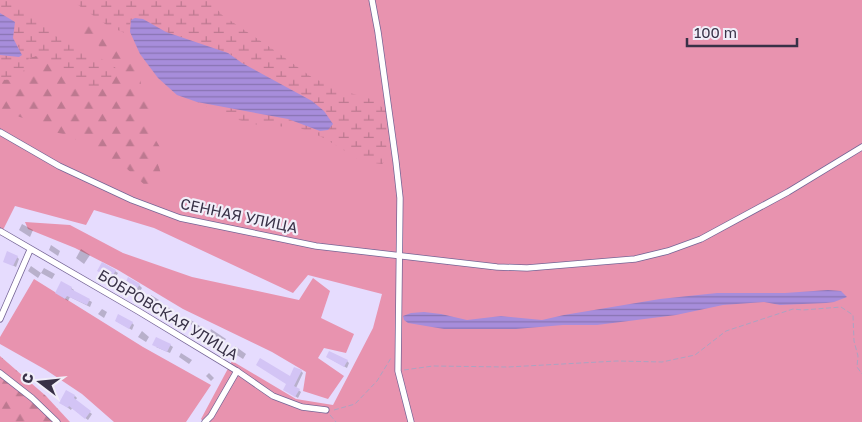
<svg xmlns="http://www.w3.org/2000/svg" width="862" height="422" viewBox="0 0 862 422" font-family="'Golos Text',sans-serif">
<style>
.green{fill:#e893af}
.forest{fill:url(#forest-firs)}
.wetland{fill:url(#wetland-marsh)}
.water{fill:url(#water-rules)}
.shadow{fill:#0003}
.building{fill:#d3c4f5}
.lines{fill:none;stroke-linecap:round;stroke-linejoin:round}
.street-casing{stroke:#756596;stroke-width:7}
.path{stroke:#aca3c1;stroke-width:1;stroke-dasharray:5 2.5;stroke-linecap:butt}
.street{stroke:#fff;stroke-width:5.5}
.labels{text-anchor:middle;stroke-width:4.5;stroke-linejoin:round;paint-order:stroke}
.street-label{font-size:15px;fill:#383147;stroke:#f1eef9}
</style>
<defs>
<pattern id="forest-firs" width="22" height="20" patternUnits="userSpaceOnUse" patternTransform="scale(1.25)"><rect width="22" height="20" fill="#e893af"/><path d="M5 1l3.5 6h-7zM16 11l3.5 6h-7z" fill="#bd7990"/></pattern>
<pattern id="wetland-marsh" width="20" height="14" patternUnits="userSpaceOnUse" patternTransform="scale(1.25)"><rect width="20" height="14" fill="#e893af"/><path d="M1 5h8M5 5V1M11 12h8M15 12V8" fill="none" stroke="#bd7990"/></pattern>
<pattern id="water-rules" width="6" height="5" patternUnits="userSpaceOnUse" patternTransform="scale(1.25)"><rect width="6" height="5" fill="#a78ddb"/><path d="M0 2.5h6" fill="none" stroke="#8974b3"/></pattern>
</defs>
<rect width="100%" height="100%" fill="#e6dcfe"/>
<g class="green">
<path d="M0,0H862V422H204L201,419L232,361L296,399L333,405L373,328L382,294L308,275L293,293L154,228L94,210L86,225L15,206L0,236Z"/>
<path d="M25,222L70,225L123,253L192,277L299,300L313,278L330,291L321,318L354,334L346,353L324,348L318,358L344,376L328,399L303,391L306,372L272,352L183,309L118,270L75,248L28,229Z"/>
<path d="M34,279L143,347L211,385L186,422H114L82,394L46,370L0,344V337Z"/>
</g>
<g class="forest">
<path d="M86,22L93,25L127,52L131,57L140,76L142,91L151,109L154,137L161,149L158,164L162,177L160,184L154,188L147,187L126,168L113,161L96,148L63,134L49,131L37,123L0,110V77L5,80L23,72L29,58L36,56L57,64L84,88L117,70C111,55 101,56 96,39L77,31L78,24Z"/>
<path d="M0,356L46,396L70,422H0Z"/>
</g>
<g class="wetland">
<path d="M0,0H8L15,4L61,40L108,62L117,69C113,78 107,85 97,87C80,92 71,74 58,65C52,60 43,58 36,56L29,58C23,72 16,86 0,77V55L19,57V48L13,38L15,22L0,13Z"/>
<path d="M71,0H209L222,15L274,50L310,76L333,88L374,100L386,111L388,159L382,164L365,162L358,159L324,138L300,128L251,124L236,119L197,102L288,119L324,131V111L308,98L242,63L228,53L166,32L135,18C128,22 129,29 132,36L108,26Z"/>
</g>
<g class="water">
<path d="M0,13L15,22L13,38L22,55L19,57L0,55Z"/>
<path d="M135,18L143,19L166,32L228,53L242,63L312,101L324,111L333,124L328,130L320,131L288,119L197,102L177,95L158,78L140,54L130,32L131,20Z"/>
<path d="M828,290L841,291L847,297L834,302L826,303L780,305L764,302L723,305L676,315L597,325H563L516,329H444L408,323L404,320L403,316L411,313L424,312L441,314L467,320L501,316L542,320L564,315L660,299L717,293H785Z"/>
</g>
<g class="shadow">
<path d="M22,224L33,230L30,237L19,230Z"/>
<path d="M51,245L60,251L58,256L49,250Z"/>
<path d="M81,249L90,255L84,264L76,258Z"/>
<path d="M17,257L19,259L16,267L4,261Z"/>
<path d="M31,266L41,273L44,268L55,274L52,279L41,273L38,278L28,271Z"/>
<path d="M115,271L118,273L114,280L101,273Z"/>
<path d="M139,285L142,288L138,294L128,288Z"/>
<path d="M71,288L74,290L73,292L92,302L90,307L70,297L68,301L56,293Z"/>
<path d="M151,295L159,300L157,303L150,298Z"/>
<path d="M168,307L174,311L172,314L166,310Z"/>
<path d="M102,309L107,312L104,318L98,314Z"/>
<path d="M191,320L204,329L202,332L189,323Z"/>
<path d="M116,321L132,323L134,325L132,330Z"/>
<path d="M211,329L226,339L224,342L210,332Z"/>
<path d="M142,331L149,337L146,342L138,337Z"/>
<path d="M170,345L173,347L170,353L156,347Z"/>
<path d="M235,346L246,354L243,359L232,352Z"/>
<path d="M181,353L192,360L189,364L179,357Z"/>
<path d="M327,357L347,361L349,363L347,368Z"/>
<path d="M301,371L303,373L296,388L301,392L298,398L286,391L287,384L291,378Z"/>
<path d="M209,373L214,378L211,381L206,376Z"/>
<path d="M75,396L77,398L75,401L92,414L88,420L72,408L71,410L61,403Z"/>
</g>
<g class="building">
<path d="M7,251L18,256L13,266L3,262Z"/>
<path d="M102,262L116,270L111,279L97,271Z"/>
<path d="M128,277L140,284L135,292L124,286Z"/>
<path d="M61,281L72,287L71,289L90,299L87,305L67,296L65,299L55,293Z"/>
<path d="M118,314L133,322L129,329L115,321Z"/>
<path d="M156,337L171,344L167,352L152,345Z"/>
<path d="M329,351L348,360L344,367L326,357Z"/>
<path d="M260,358L290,376L294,367L302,370L294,386L300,389L295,397L283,390L286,384L256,365Z"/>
<path d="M66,390L75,395L74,398L91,411L85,419L69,406L68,408L59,403Z"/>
</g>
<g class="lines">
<g class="street-casing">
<g id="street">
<path d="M372,0L378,32L396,162L400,198L398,371L411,422"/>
<path d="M0,132L59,166L132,200L180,218L316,246L497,267L527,268L635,259L668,251L701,239L788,192L862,147"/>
<path d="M0,231L138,311L237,371L273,396L302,407L326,410"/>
<path d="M0,319L30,250"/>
<path d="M0,373L32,398L57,422"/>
<path d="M205,422L211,416L237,371"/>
</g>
</g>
<g class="path">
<path d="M404,370L433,366L508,367L617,361L662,362L695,355L726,331L793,309L803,310L841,307L853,315L854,341L858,356L857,367L862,374"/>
<path d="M334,410L355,404L377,381L391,358"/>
<path d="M330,415L336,422"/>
</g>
<use href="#street" class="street"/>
</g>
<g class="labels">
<g class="street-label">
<text transform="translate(239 216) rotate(12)" y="5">СЕННАЯ УЛИЦА</text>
<text transform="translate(168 315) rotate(31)" y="5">БОБРОВСКАЯ УЛИЦА</text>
</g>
</g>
<g transform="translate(40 382) rotate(286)" stroke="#f1eef9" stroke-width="4" paint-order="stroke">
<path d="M0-4L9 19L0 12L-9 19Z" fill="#383147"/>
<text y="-8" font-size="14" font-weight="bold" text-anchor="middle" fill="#383147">С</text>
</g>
<path d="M687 38v8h110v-8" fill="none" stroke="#383147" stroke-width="2.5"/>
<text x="694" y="38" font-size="15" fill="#383147" stroke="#f1eef9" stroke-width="4" paint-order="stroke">100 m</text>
</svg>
